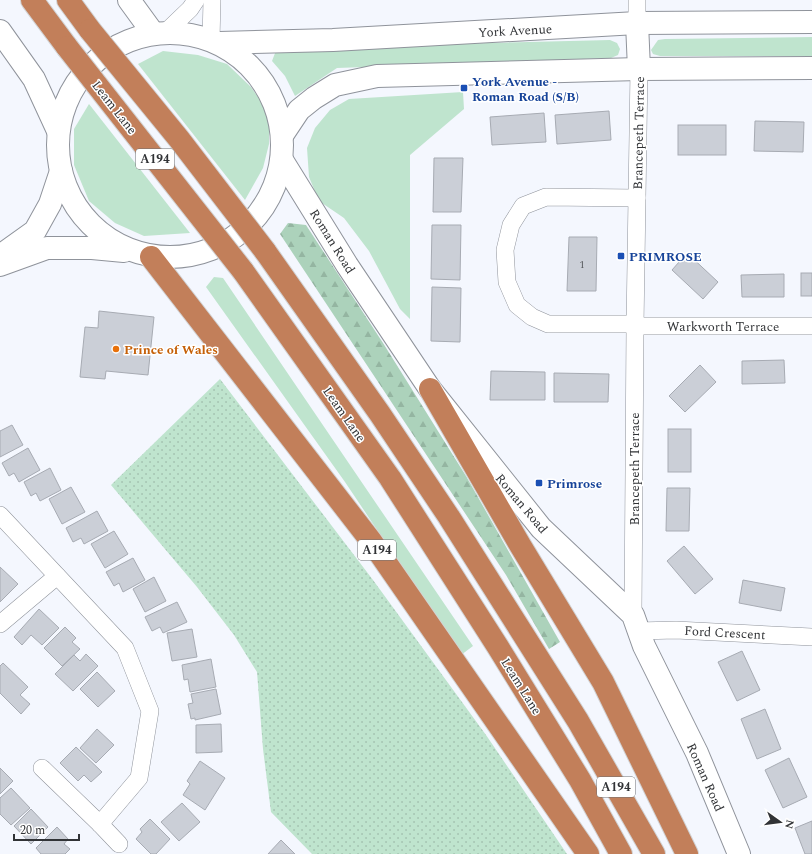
<svg xmlns="http://www.w3.org/2000/svg" width="812" height="854" viewBox="0 0 812 854" font-family="Spectral,serif">
<style>
.grass{fill:#bfe4ce}
.forest{fill:url(#forest-firs)}
.park{fill:url(#park-dots)}
.building{fill:#cbcfd7;stroke:#a7abb3}
.lines{fill:none;stroke-linecap:round;stroke-linejoin:round}
.street-casing{stroke:#8f939b;stroke-width:18}
.secondary-casing{stroke:#8f939b;stroke-width:24}
.highway-casing{stroke:#d2d2d3;stroke-width:24}
.street{stroke:#fff;stroke-width:17}
.secondary{stroke:#fff;stroke-width:22}
.highway{stroke:#c27f5a;stroke-width:22}
.highway-bridge-casing{stroke:#d2d2d3;stroke-width:24;stroke-linecap:butt}
.highway-bridge{stroke:#c27f5a;stroke-width:22}
.transit-dot{fill:#1a4fb4;stroke:#fff;stroke-width:1.5}
.food-dot{fill:#e8710a;stroke:#fff;stroke-width:1.5}
.labels{text-anchor:middle;stroke-width:3;stroke-linejoin:round;paint-order:stroke}
.number-label{font-size:11px;fill:#585a5e}
.shield{fill:#fff;stroke:#6f7072;stroke-width:1}
.shield-label{font-size:12px;font-weight:bold;fill:#313336}
.street-label{font-size:13px;fill:#313336;stroke:#fff}
.transit-label{font-size:13px;font-weight:bold;fill:#164399;stroke:#fff;text-anchor:start}
.food-label{font-size:13px;font-weight:bold;fill:#c56008;stroke:#fff;text-anchor:start}
</style>
<defs>
<pattern id="forest-firs" width="22" height="20" patternUnits="userSpaceOnUse"><rect width="22" height="20" fill="#acd2bb"/><path d="M5 1l3.5 6h-7zM16 11l3.5 6h-7z" fill="#94b5a1"/></pattern>
<pattern id="park-dots" width="8" height="8" patternUnits="userSpaceOnUse"><rect width="8" height="8" fill="#bfe4ce"/><path d="M2 2h.1M6 6h.1" fill="none" stroke="#a5c4b2" stroke-width="1.8" stroke-linecap="round"/></pattern>
</defs>
<rect width="100%" height="100%" fill="#f4f7fe"/>
<g class="grass">
<path d="M812,37V56H660L653,54L651,50L658,40L665,39Z"/>
<path d="M610,40L617,43L620,49L618,55L611,58L337,68L295,96L285,76L272,61L277,48Z"/>
<path d="M163,51L198,55L227,64L251,87L269,113V144L263,168L245,200L138,64Z"/>
<path d="M463,92L464,109L410,155V319L400,309L369,251L344,218L319,201L309,177L307,148L315,128L330,110L349,99Z"/>
<path d="M89,104L190,233L144,236L115,223L89,201L74,165V129Z"/>
<path d="M214,277L223,278L473,646L461,655L345,482L206,287Z"/>
</g>
<path class="forest" d="M288,223L306,225L383,343L466,476L560,642L549,649L506,575L280,234Z"/>
<path class="park" d="M220,379L373,580L486,735L567,854H312L271,812L263,749L257,672L234,635L197,587L111,485Z"/>
<g class="building">
<path d="M609,111L611,140L557,144L555,115Z"/>
<path d="M544,113L546,142L492,145L490,117Z"/>
<path d="M755,121L804,122L803,152L754,151Z"/>
<rect x="678" y="125" width="48" height="30"/>
<path d="M434,158H463L461,212H433Z"/>
<path d="M432,225H461L460,280L431,279Z"/>
<path d="M569,237H597L596,291H567Z"/>
<path d="M687,253L718,282L703,299L672,270Z"/>
<rect x="801" y="273" width="11" height="23"/>
<path d="M784,274V297H742L741,275Z"/>
<path d="M432,287L461,288L460,342L431,341Z"/>
<path d="M99,311L154,317L148,375L106,371L105,379L80,377L85,327L98,328Z"/>
<path d="M784,360L785,383L742,384V361Z"/>
<path d="M700,365L716,382L685,412L669,396Z"/>
<path d="M491,371L545,372V400H490Z"/>
<path d="M554,373L609,374L608,402H554Z"/>
<path d="M12,425L23,445L0,457V431Z"/>
<rect x="668" y="429" width="23" height="43"/>
<path d="M28,448L40,470L19,482L14,473L9,476L2,463Z"/>
<path d="M50,468L61,490L40,501L36,493L31,496L24,482Z"/>
<path d="M71,487L85,512L62,524L49,499Z"/>
<path d="M667,488H690L689,531H666Z"/>
<path d="M97,511L108,531L84,544L81,538L73,542L66,528Z"/>
<path d="M114,531L128,554L105,568L91,544Z"/>
<path d="M684,546L713,579L695,594L667,561Z"/>
<path d="M133,558L145,580L123,592L119,583L114,586L106,572Z"/>
<path d="M0,567L18,584L0,602Z"/>
<path d="M154,577L166,601L145,612L133,589Z"/>
<path d="M743,580L785,588L781,611L739,603Z"/>
<path d="M177,602L187,622L163,633L160,627L152,631L145,617Z"/>
<path d="M39,609L59,628L42,645L31,635L22,645L14,637Z"/>
<path d="M65,627L76,638L72,642L80,649L62,666L44,648Z"/>
<path d="M192,629L197,657L172,661L167,633Z"/>
<path d="M742,651L760,690L737,701L718,662Z"/>
<path d="M86,654L98,666L73,691L55,674L74,655L80,661Z"/>
<path d="M211,659L216,687L190,692L188,679L184,680L182,665Z"/>
<path d="M3,663L28,687L20,695L30,704L21,714L0,693V666Z"/>
<path d="M97,672L115,691L98,707L80,689Z"/>
<path d="M216,689L221,714L195,720V718L191,719L188,704L193,703L191,694Z"/>
<path d="M765,709L781,749L757,759L741,719Z"/>
<path d="M221,724L222,752L196,753V725Z"/>
<path d="M97,729L114,745L96,763L80,748Z"/>
<path d="M76,747L102,772L91,782L84,775L78,781L60,763Z"/>
<path d="M789,758L807,797L783,808L765,770Z"/>
<path d="M200,761L225,778L205,810L183,795L190,784L187,781Z"/>
<path d="M0,768L13,781L0,794Z"/>
<path d="M11,788L30,808L11,825L0,814V798Z"/>
<path d="M182,803L200,822L179,841L161,822Z"/>
<path d="M31,809L48,827L31,844L14,826Z"/>
<path d="M150,819L170,839L156,854H151L136,839L142,832L140,829Z"/>
<path d="M812,821V854H805L795,828Z"/>
<path d="M57,827L68,839L64,844L70,849L65,854H41L36,848Z"/>
<path d="M281,840L295,854H268Z"/>
</g>
<g class="lines">
<g class="street-casing">
<g id="street">
<path d="M637,23V0"/>
<path d="M166,32L190,9L196,0"/>
<path d="M211,40L212,0"/>
<path d="M635,324H548L532,317L517,305L507,282L505,250L511,225L523,206L546,197L637,198"/>
<path d="M635,326H812"/>
<path d="M0,515L125,648L150,711L139,778L100,824L42,768"/>
<path d="M633,615L635,326L639,69"/>
<path d="M0,624L57,576"/>
<path d="M638,631L676,630L812,637"/>
<path d="M100,824L119,844"/>
</g>
</g>
<g class="secondary-casing">
<g id="secondary">
<path d="M129,0L153,33"/>
<path d="M637,23L639,69"/>
<path d="M0,31L34,79L58,131"/>
<circle cx="170" cy="145" r="112"/>
<path d="M219,43L333,40L637,23L812,22"/>
<path d="M283,134L299,110L314,98L335,85L377,76L639,69L812,68"/>
<path d="M282,160L347,265L430,389L541,528L633,615L644,646L697,753L739,854"/>
<path d="M0,256L35,231L50,204L61,171"/>
<path d="M0,265L47,248H92L124,251"/>
</g>
</g>
<g class="highway-casing">
<g id="highway">
<path d="M32,0L67,47"/>
<path d="M68,0L90,30"/>
<path d="M265,251L380,414L449,517L578,721L654,854"/>
<path d="M151,257L371,541L588,854"/>
<path d="M243,271L390,478L498,647L580,780L621,854"/>
<path d="M430,389L520,545L603,682L687,854"/>
</g>
</g>
<use href="#street" class="street"/>
<use href="#secondary" class="secondary"/>
<use href="#highway" class="highway"/>
<g class="highway-bridge-casing">
<g id="highway-bridge">
<path d="M90,30L179,139L265,251"/>
<path d="M67,47L243,271"/>
</g>
</g>
<use href="#highway-bridge" class="highway-bridge"/>
</g>
<g class="transit-dot">
<rect x="460" y="84" width="8" height="8" rx="2"/>
<rect x="617" y="252" width="8" height="8" rx="2"/>
<rect x="535" y="479" width="8" height="8" rx="2"/>
</g>
<circle class="food-dot" cx="116" cy="349" r="4"/>
<g class="labels">
<g class="number-label">
<text x="582" y="268">1</text>
</g>
<g class="shield">
<rect x="136" y="149" width="38" height="20" rx="3"/>
<rect x="358" y="540" width="38" height="20" rx="3"/>
<rect x="597" y="777" width="38" height="20" rx="3"/>
</g>
<g class="shield-label">
<text x="155" y="163">A194</text>
<text x="377" y="554">A194</text>
<text x="616" y="791">A194</text>
</g>
<g class="street-label">
<text transform="translate(515 30) rotate(-3)" y="5">York Avenue</text>
<text transform="translate(115 107) rotate(52)" y="5">Leam Lane</text>
<text transform="translate(638 133) rotate(-89)" y="5">Brancepeth Terrace</text>
<text transform="translate(333 241) rotate(58)" y="5">Roman Road</text>
<text x="723" y="331">Warkworth Terrace</text>
<text transform="translate(345 414) rotate(55)" y="5">Leam Lane</text>
<text transform="translate(634 469) rotate(-90)" y="5">Brancepeth Terrace</text>
<text transform="translate(522 503) rotate(50)" y="5">Roman Road</text>
<text transform="translate(725 632) rotate(3)" y="5">Ford Crescent</text>
<text transform="translate(522 686) rotate(58)" y="5">Leam Lane</text>
<text transform="translate(706 777) rotate(66)" y="5">Roman Road</text>
</g>
<g class="transit-label">
<text x="472" y="86">York Avenue -<tspan x="472" dy="15">Roman Road (S/B)</tspan></text>
<text x="629" y="261">PRIMROSE</text>
<text x="547" y="488">Primrose</text>
</g>
<g class="food-label">
<text x="124" y="354">Prince of Wales</text>
</g>
</g>
<g transform="translate(780 822) rotate(104)" stroke="#ffffff" stroke-width="3" paint-order="stroke">
<path d="M0-3L7 15L0 10L-7 15Z" fill="#313336"/>
<text y="-6" font-size="11" font-weight="bold" text-anchor="middle" fill="#313336">N</text>
</g>
<path d="M14 834v6h65v-6" fill="none" stroke="#313336" stroke-width="2"/>
<text x="20" y="834" font-size="12" fill="#313336" stroke="#ffffff" stroke-width="3" paint-order="stroke">20 m</text>
</svg>
